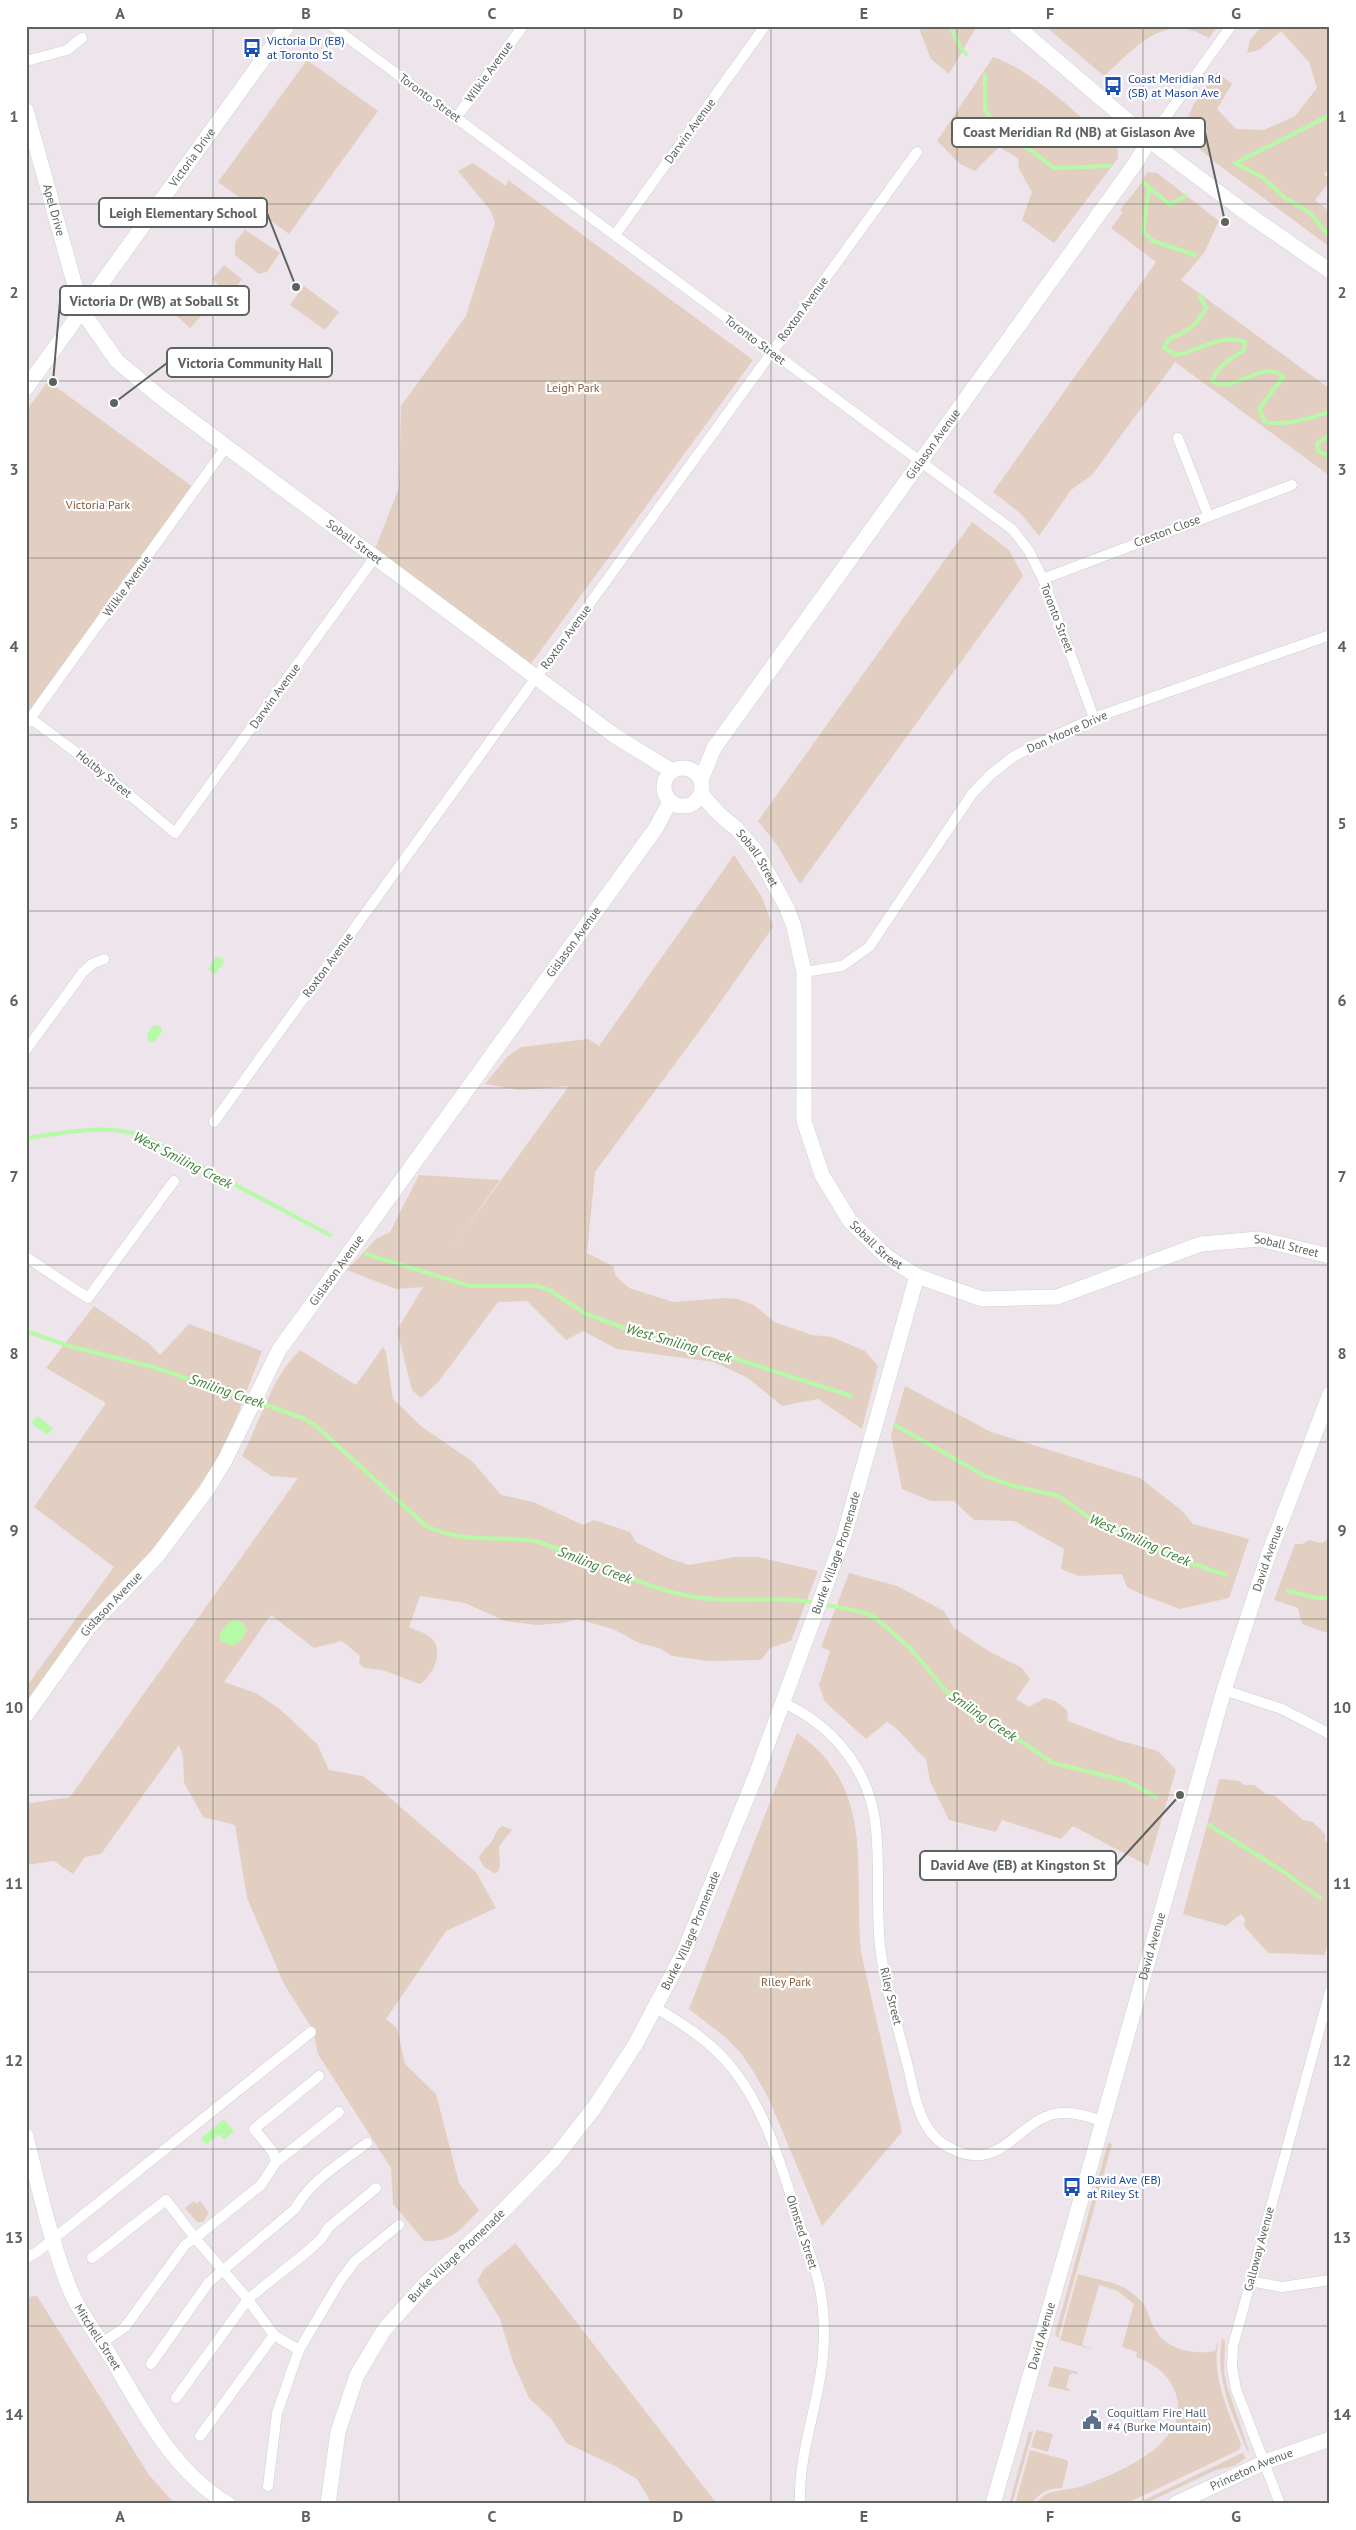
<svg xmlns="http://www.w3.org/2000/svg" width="1356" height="2530" viewBox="0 0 1356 2530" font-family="'PT Sans',sans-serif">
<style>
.green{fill:#e3cfc1}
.water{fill:#b6faa7}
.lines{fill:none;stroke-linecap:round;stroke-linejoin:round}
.stream{stroke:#b6faa7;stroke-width:4}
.street-casing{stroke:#ccd2cc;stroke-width:11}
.secondary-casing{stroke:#ced6ce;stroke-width:16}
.street{stroke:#fff;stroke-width:10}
.secondary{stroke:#fff;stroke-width:15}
.grid{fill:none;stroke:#5c635c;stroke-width:1;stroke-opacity:0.55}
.labels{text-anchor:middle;stroke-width:4.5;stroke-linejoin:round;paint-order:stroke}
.transit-label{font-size:12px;fill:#164399;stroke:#fff;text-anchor:start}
.street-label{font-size:12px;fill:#5c635c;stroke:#fff}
.park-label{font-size:12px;fill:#835a3b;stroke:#fff}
.service-label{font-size:12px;fill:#4e5e75;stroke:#fff;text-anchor:start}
.water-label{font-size:14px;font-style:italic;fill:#3e8037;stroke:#fff}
.leader{fill:none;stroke:#5c635c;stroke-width:2}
.callout-dot{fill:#5c635c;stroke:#fff;stroke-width:2}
.callout{fill:#fff;stroke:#5c635c;stroke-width:2}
.callout-label{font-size:14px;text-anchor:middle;font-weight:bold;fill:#5c635c}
.neatline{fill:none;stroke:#5c635c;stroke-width:2}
.grid-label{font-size:16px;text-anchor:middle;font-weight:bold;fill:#5c635c}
</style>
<rect width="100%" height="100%" fill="#ede4ec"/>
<g class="green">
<path d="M918,26H977L949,74L931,59Z"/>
<path d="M1045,26H1218L1209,38C1202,35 1194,30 1187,29C1153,23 1127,56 1104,76Z"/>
<path d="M1262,26H1330V166L1324,174L1330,181L1315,200L1330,212V247L1216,163L1180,132L1194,104L1217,72L1232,84L1217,109L1236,129L1264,130L1295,116L1317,88L1309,62L1281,31L1259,50L1247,53L1250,40Z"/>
<path d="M993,57C1035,71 1084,121 1118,150V158L1054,243L1022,220L1032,192L1019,169L1018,158L999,147L975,171L960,164L937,141Z"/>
<path d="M307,60L378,111L289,234L218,182Z"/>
<path d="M473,163L506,186L508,180L753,360L530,665L375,549L399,488L401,406L466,316L495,223L491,211L458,171Z"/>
<path d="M1147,172L1157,173L1219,221L1204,253L1181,280L1330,389V476L1175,362L1092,475L1071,490L1039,536L1021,514L993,492L1156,262L1111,228L1123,212L1120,210C1129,198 1142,185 1147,172Z"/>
<path d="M245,230L280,253L267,272L259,274L235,255V242Z"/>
<path d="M224,265L242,279L229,296L212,279Z"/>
<path d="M304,286L339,312L325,330L290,305Z"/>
<path d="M188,292L207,310L190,328L171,311Z"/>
<path d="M48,381L197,490L26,724V411Z"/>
<path d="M972,522L1009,550L1023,576L800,884L777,845L758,821Z"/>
<path d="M734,855L762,897L773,927L709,1018L595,1172L587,1253L614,1267L615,1275L629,1288L673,1302L726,1298L738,1299L754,1305L774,1322L812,1335L832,1337L865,1351L878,1366L862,1429L818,1399L782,1406L748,1378L714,1362L617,1349L583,1331L566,1340L527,1301L498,1302L439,1381L421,1398L412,1390L397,1330L423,1287L396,1289L347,1270L376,1239L390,1232L419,1175L500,1180L452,1248L569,1086L520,1090L485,1084L507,1057L521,1047L588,1039L599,1046Z"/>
<path d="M94,1306L150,1344L160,1355L189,1324L262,1351L224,1450L164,1537L26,1712V1687L114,1567L34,1507L106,1403L46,1368Z"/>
<path d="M383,1347L386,1352L393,1399L422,1427L472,1461L501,1495L533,1502L583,1525L594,1520L630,1532L636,1542L668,1558L689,1565L735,1557H758L818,1571L791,1641L770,1648L761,1660L709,1661L672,1656L659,1648L639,1643L613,1629L577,1619L563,1623L537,1625L505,1621L465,1603L420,1596L409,1627C415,1630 426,1633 431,1638C445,1650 433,1676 420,1684L382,1670L364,1668L359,1663L360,1656L342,1641L314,1648L271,1615L224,1682L256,1693L281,1710L317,1744L329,1770L363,1776L382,1791L476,1872L496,1908L446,1931L386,2019L397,2028L405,2064L436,2094L459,2183L479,2210C461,2229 452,2243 424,2241L393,2204L391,2168L318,2054L313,2030L284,1984L247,1898L235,1825L203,1817L184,1783L183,1757L179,1745L101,1854L85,1857L73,1874L54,1861L26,1865V1804L70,1797L298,1478L271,1476L242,1456C261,1420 271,1378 300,1350L356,1385Z"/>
<path d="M905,1386L991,1432L1140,1478L1181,1510L1193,1524L1249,1539L1229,1598L1180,1609L1145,1596L1127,1587L1122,1574L1079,1576L1061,1569L1064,1549L1014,1521L974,1520L954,1501H931L902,1489L891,1435Z"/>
<path d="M1330,1529V1634L1302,1624L1298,1608L1274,1600L1295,1544H1302L1309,1540L1322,1543L1326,1541Z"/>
<path d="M849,1573L897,1586L944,1611L954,1628L990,1652L1022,1668L1030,1679L1016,1699L1029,1707L1045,1698L1055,1701L1067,1710L1068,1721L1118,1740L1158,1751L1176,1770L1148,1866L1073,1826L1061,1839L1002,1820L996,1832L949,1820L930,1781L926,1759C912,1748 901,1729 887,1722L866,1739L825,1702L819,1685L830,1651L821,1647Z"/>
<path d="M797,1733C877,1788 853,1870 861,1952L902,2132L822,2226L769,2099L753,2071L740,2052L725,2037L689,2009Z"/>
<path d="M1222,1779L1239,1781L1244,1785H1254L1266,1794L1274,1795L1303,1820L1313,1822L1325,1834V1840L1330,1846V1939L1324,1955L1268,1953L1244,1926L1245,1919L1241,1914L1226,1926L1183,1914L1219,1780Z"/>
<path d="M502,1826L512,1830L499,1846L500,1865L498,1872L494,1873L484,1867L479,1858C482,1849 488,1848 492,1841C496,1835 495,1831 502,1826Z"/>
<path d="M1108,2143L1112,2144L1058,2338L1055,2335Z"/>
<path d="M194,2201L196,2204L200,2201L209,2213L203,2222H197L185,2208Z"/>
<path d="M516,2243V2244L717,2504H652L637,2479L615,2466L566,2443L552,2420L529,2398L513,2362L500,2319L477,2281L484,2269Z"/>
<path d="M1078,2274C1092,2279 1119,2282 1129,2291C1152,2307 1144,2311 1156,2331C1167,2350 1196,2355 1215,2351L1219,2337C1210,2375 1228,2410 1241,2444L1239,2450L1125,2504H1036C1047,2487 1066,2492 1083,2486C1121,2472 1199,2440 1173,2387C1165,2371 1152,2363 1136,2357L1137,2352L1122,2347L1134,2304L1118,2291L1099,2285L1082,2345L1094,2350L1060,2340Z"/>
<path d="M37,2296L149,2475L175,2504H26V2297Z"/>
<path d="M1222,2338L1225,2341L1224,2372L1227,2386L1249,2451L1247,2450C1232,2413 1215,2379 1222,2338Z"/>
<path d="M1054,2366L1078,2372L1077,2374L1072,2373L1069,2376L1066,2388L1070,2389L1069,2391L1048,2386Z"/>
<path d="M1036,2430L1053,2434L1048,2452L1031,2447Z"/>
<path d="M1033,2431L1012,2504H1009L1029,2432Z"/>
<path d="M1030,2450L1067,2460L1068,2464L1062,2488C1049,2488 1039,2492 1032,2504H1015Z"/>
<path d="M1242,2453L1246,2458L1234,2466L1216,2470L1144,2504H1136Z"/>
</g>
<g class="water">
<path d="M216,957L222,958L224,962L215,974L208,969Z"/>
<path d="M157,1025L162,1028L161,1033L155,1041L149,1042L147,1034L153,1026Z"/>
<path d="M37,1416L53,1428L47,1435L31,1423Z"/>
<path d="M235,1619L244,1624L247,1631L240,1641L231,1646L220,1640C219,1629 227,1624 235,1619Z"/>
<path d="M224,2119L234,2131L224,2140L219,2134L206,2145L201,2138Z"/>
</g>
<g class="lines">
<g class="stream">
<path d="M951,26L960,47L966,54"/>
<path d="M985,75V110L1004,136L1029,149L1054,168L1110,166"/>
<path d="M1235,163L1262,177L1285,198L1309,212L1330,237"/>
<path d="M1236,163L1330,115"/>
<path d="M1143,182L1170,205L1185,196"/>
<path d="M1149,188L1143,232L1153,241L1195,255"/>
<path d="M1200,296L1206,308C1197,325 1187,332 1169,339L1164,348L1176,355C1201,351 1219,333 1245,342L1244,350C1231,359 1218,365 1212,381C1235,396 1261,357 1283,377L1259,409L1265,422C1288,426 1308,418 1330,412"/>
<path d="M1330,434L1317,444L1318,451L1330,457"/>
<path d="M26,1138C65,1133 105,1123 143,1136L330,1235"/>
<path d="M366,1254L470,1286H537L551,1291L586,1314L651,1338L718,1353L851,1396"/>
<path d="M26,1331L69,1346L153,1367L251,1400"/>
<path d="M257,1402L303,1418L316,1426L426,1526C468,1545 496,1534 538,1542C546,1544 555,1548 563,1551C603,1564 639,1585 680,1594C728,1606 770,1594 816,1603"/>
<path d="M895,1425L985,1476L1014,1486L1059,1496L1095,1522L1174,1557L1226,1575"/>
<path d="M1288,1591L1317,1598H1330"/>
<path d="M823,1604L866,1613L877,1619L910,1648L947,1692L1053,1763L1127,1781L1156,1797"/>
<path d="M1209,1825L1284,1872L1320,1898"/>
</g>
<g class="street-casing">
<g id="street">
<path d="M332,26L1013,530L1029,551L1043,579L1094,718"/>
<path d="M26,61L67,50L82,38"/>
<path d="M456,118L523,26"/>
<path d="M1150,139L1231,26"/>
<path d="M615,235L765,26"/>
<path d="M1178,438L1208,515"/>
<path d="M1043,579L1292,485"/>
<path d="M30,718L101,771L175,833L375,557"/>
<path d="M27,723L226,447"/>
<path d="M804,972L842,966L869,947L972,794L990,775L1013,757L1037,744L1094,718L1330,635"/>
<path d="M26,1050L83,972L92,964L104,959"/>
<path d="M214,1122L917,152"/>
<path d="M26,1257L88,1298L174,1181"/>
<path d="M1224,1690L1282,1709L1330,1734"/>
<path d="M782,1702C834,1726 871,1771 876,1829C880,1868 876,1907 880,1946C885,1988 899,2030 909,2071C915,2099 921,2134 950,2148C1000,2174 1016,2123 1054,2114C1071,2111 1087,2116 1102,2121"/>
<path d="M655,2007C681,2023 707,2039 727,2062C765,2105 782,2168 799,2222C806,2243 814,2263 819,2284C824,2307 825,2331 823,2355C819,2405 798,2453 800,2504"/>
<path d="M276,2162L339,2112"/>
<path d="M26,2258L37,2252L311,2032"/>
<path d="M92,2258L166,2200L195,2238L261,2185L276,2162L273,2152L254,2129L319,2076"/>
<path d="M1250,2281L1282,2287L1330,2280"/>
<path d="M102,2343L125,2327L185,2245L195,2238L246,2297L274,2335L299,2350L277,2413L268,2486"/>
<path d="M299,2350L340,2281L355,2261L399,2225"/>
<path d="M151,2364L209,2282L295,2209C310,2181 342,2162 367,2143"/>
<path d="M176,2398L248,2299L308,2251L321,2239L329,2227L376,2188"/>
<path d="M200,2436L274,2335"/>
<path d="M1280,2504L1236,2389L1232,2367L1233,2346L1330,1991"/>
</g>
</g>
<g class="secondary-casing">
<g id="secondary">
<path d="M1016,26L1162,150L1242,210L1330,271"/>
<path id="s1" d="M26,110L82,311L117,361L160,397L615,736L672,771"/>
<path id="s2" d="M26,388L287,26"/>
<circle cx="683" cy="787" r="19"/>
<path id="s3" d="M701,780L714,748L1135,164L1150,139"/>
<path id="s4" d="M701,794L719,814L737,829L757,853L787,908L794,927L804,972V1121L822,1175L850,1221L887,1257L917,1276L982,1299L1057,1297L1201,1244L1259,1239L1330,1256"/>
<path id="s5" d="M26,1715L89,1627L157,1556L206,1491L225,1460L279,1350L656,828L670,802"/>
<path id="s6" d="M26,2136C38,2185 49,2234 67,2282C76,2307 94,2331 109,2354C142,2409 171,2470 228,2504"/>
<path id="s7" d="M328,2504L338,2432L357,2375L384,2330L424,2285L488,2226L554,2159L594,2108L635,2045L684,1952L756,1775L844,1536L917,1276"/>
<path id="s8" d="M993,2504L1074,2224L1224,1690L1268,1556L1330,1394"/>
<path id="s9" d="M1175,2504L1265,2462L1330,2439"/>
</g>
</g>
<use href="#street" class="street"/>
<use href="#secondary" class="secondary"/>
</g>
<path class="grid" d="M213,26V2504M399,26V2504M585,26V2504M771,26V2504M957,26V2504M1143,26V2504M26,204H1330M26,381H1330M26,558H1330M26,735H1330M26,911H1330M26,1088H1330M26,1265H1330M26,1442H1330M26,1619H1330M26,1795H1330M26,1972H1330M26,2149H1330M26,2326H1330"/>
<defs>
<g id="bus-bare" transform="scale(1.5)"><path d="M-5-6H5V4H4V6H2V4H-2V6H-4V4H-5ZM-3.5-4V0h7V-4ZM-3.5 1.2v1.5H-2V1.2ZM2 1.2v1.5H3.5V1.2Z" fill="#1a4fb4" stroke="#fff" stroke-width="2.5" paint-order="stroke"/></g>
<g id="civic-bare" transform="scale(1.5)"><path d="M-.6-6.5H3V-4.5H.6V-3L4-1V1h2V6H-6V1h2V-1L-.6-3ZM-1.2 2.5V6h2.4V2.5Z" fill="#5c6f8a" stroke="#fff" stroke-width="2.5" paint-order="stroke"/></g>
</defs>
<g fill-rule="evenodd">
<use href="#bus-bare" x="252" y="48"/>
<use href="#bus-bare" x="1113" y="86"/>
<use href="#bus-bare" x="1072" y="2187"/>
<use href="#civic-bare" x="1092" y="2420"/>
</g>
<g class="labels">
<g class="transit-label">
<text x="267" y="45">Victoria Dr (EB)<tspan x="267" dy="14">at Toronto St</tspan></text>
<text x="1128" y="83">Coast Meridian Rd<tspan x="1128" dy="14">(SB) at Mason Ave</tspan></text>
<text x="1087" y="2184">David Ave (EB)<tspan x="1087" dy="14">at Riley St</tspan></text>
</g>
<g class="street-label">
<text transform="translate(489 72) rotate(-54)" y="4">Wilkie Avenue</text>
<text transform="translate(430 98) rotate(36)" y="4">Toronto Street</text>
<text transform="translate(690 131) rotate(-54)" y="4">Darwin Avenue</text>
<text dy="4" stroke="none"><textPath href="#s2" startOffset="284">Victoria Drive</textPath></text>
<text dy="4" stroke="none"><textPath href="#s1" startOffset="104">Apel Drive</textPath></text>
<text transform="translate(803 309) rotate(-54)" y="4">Roxton Avenue</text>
<text transform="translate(755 340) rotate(37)" y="4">Toronto Street</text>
<text dy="4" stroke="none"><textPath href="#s3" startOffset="409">Gislason Avenue</textPath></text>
<text transform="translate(1167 531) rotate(-21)" y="4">Creston Close</text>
<text dy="4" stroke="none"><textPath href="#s1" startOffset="568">Soball Street</textPath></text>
<text transform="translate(127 586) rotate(-54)" y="4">Wilkie Avenue</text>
<text transform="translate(1057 618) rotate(69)" y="4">Toronto Street</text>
<text transform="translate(566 637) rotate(-54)" y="4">Roxton Avenue</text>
<text transform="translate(275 696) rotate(-54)" y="4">Darwin Avenue</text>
<text transform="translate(1067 732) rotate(-24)" y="4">Don Moore Drive</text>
<text transform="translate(104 774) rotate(39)" y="4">Holtby Street</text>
<text dy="4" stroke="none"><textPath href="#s4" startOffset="86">Soball Street</textPath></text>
<text dy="4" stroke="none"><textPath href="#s5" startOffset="950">Gislason Avenue</textPath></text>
<text transform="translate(328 965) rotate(-54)" y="4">Roxton Avenue</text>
<text dy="4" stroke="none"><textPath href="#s4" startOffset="506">Soball Street</textPath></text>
<text dy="4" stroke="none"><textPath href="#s4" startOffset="941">Soball Street</textPath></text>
<text dy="4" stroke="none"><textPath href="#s5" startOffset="545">Gislason Avenue</textPath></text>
<text dy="4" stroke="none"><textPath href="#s7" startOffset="1099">Burke Village Promenade</textPath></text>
<text dy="4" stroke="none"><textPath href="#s8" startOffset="985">David Avenue</textPath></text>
<text dy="4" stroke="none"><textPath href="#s5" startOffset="140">Gislason Avenue</textPath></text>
<text dy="4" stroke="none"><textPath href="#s7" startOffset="694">Burke Village Promenade</textPath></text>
<text dy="4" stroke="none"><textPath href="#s8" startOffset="580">David Avenue</textPath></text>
<text transform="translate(891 1996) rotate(76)" y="4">Riley Street</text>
<text transform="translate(802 2232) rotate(72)" y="4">Olmsted Street</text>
<text transform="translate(1259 2249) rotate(-75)" y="4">Galloway Avenue</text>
<text dy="4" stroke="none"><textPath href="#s7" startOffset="289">Burke Village Promenade</textPath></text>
<text dy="4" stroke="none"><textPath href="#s8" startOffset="175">David Avenue</textPath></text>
<text dy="4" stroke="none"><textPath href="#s6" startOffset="215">Mitchell Street</textPath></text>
<text dy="4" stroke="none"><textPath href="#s9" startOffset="84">Princeton Avenue</textPath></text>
</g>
<g class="park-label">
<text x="573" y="392">Leigh Park</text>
<text x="98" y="509">Victoria Park</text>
<text x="786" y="1986">Riley Park</text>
</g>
<g class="service-label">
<text x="1107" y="2417">Coquitlam Fire Hall<tspan x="1107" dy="14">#4 (Burke Mountain)</tspan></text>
</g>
<g class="water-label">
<text transform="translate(183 1160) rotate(27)" y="5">West Smiling Creek</text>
<text transform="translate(679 1343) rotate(16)" y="5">West Smiling Creek</text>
<text transform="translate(227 1391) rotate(19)" y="5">Smiling Creek</text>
<text transform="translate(1140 1540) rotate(24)" y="5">West Smiling Creek</text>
<text transform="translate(595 1565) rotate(22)" y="5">Smiling Creek</text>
<text transform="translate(983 1716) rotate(34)" y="5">Smiling Creek</text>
</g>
</g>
<path class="leader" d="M1225 222L1205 132M296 287L267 213M53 382L60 301M114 403L167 363M1180 1795L1116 1865"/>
<g class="callout-dot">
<circle cx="1225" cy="222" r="5"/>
<circle cx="296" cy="287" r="5"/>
<circle cx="53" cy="382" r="5"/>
<circle cx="114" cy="403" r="5"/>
<circle cx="1180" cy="1795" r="5"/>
</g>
<g class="callout">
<rect x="952" y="118" width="253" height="29" rx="5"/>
<rect x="99" y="198" width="168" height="29" rx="5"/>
<rect x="60" y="286" width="189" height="29" rx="5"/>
<rect x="167" y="348" width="165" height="29" rx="5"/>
<rect x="920" y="1851" width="196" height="29" rx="5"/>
</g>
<g class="callout-label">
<text x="1079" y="137">Coast Meridian Rd (NB) at Gislason Ave</text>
<text x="183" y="218">Leigh Elementary School</text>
<text x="154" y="306">Victoria Dr (WB) at Soball St</text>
<text x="250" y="368">Victoria Community Hall</text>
<text x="1018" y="1870">David Ave (EB) at Kingston St</text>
</g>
<rect width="1356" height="2530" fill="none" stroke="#ffffff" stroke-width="55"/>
<rect x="28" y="28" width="1300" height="2474" class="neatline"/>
<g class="grid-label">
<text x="120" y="19">A</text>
<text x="306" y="19">B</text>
<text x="492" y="19">C</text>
<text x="678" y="19">D</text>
<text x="864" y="19">E</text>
<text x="1050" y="19">F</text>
<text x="1236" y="19">G</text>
<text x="14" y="122">1</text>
<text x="1342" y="122">1</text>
<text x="14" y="298">2</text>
<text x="1342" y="298">2</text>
<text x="14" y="475">3</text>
<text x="1342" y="475">3</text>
<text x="14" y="652">4</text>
<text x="1342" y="652">4</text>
<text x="14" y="829">5</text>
<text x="1342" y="829">5</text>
<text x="14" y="1006">6</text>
<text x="1342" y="1006">6</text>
<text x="14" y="1182">7</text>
<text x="1342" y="1182">7</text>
<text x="14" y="1359">8</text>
<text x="1342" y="1359">8</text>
<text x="14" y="1536">9</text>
<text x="1342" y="1536">9</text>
<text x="14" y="1713">10</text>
<text x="1342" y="1713">10</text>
<text x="14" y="1889">11</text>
<text x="1342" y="1889">11</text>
<text x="14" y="2066">12</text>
<text x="1342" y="2066">12</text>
<text x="14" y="2243">13</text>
<text x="1342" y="2243">13</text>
<text x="14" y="2420">14</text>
<text x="1342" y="2420">14</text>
<text x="120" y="2522">A</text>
<text x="306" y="2522">B</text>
<text x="492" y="2522">C</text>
<text x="678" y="2522">D</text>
<text x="864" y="2522">E</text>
<text x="1050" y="2522">F</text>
<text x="1236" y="2522">G</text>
</g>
</svg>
